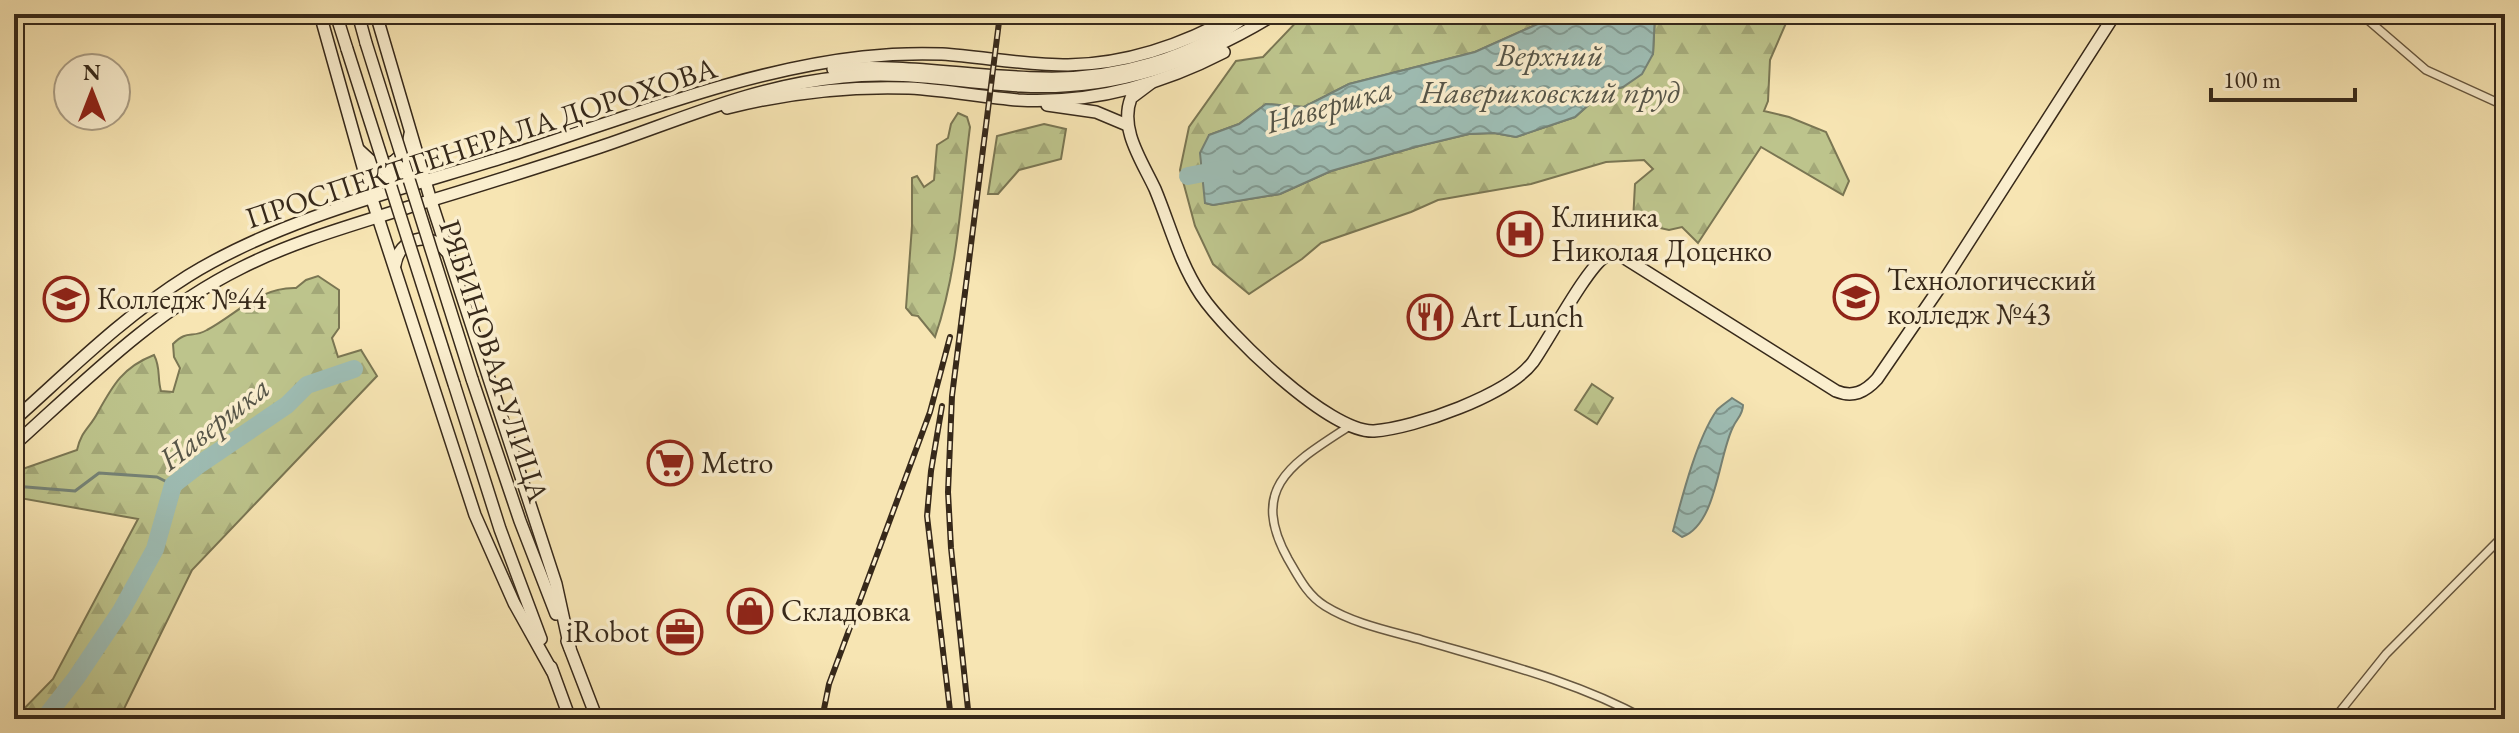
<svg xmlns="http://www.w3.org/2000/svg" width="2519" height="733" viewBox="0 0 2519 733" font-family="'EB Garamond',serif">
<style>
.forest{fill:url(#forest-firs);stroke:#7a7653;stroke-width:2}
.water{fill:url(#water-waves);stroke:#758276;stroke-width:2}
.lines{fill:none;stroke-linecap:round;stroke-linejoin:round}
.stream{stroke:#758276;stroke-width:3}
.river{stroke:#9ebdb4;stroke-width:18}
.street-casing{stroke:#675840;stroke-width:10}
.secondary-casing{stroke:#37291a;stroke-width:14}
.street{stroke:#faeece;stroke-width:7}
.secondary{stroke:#faeece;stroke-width:11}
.rail-casing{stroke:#37291a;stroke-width:6}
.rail{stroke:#faeece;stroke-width:3;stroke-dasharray:9;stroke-linecap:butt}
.secondary-bridge-casing{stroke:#37291a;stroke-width:14;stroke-linecap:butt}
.secondary-bridge{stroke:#faeece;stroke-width:11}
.labels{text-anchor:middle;stroke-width:7;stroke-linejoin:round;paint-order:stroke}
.street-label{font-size:30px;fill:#37291a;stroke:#faeece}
.poi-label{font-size:30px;fill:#37291a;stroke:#faeece;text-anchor:start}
.water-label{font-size:32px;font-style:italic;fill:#565548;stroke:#faeece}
</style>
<defs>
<pattern id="forest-firs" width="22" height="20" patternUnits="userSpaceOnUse" patternTransform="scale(2)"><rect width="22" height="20" fill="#bdc48c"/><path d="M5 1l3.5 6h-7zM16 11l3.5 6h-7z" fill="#a3a878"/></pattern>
<pattern id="water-waves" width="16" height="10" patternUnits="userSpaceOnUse" patternTransform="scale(2)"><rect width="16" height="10" fill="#9ebdb4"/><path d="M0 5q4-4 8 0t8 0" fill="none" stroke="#829a92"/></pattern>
</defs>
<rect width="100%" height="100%" fill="#f7e5b3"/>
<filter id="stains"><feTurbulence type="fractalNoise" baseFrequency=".0025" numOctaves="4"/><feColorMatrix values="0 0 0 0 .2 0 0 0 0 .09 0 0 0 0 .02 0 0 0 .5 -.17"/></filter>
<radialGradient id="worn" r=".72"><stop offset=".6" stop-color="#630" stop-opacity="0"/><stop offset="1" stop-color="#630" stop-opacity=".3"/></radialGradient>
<g class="forest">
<path d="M1304,14H1560L1475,52L1349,84L1304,107L1266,104L1239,124L1209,135L1205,203L1213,205L1280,194L1331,171L1419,146L1469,134L1494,133L1516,137L1575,117L1603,92L1623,87L1653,54L1655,14H1790L1770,60L1768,101L1764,111L1789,117L1826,132L1849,181L1843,195L1761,147L1698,243L1682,227L1669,230L1633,222L1635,184L1653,169L1644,160L1606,162L1531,184L1438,200L1411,212L1321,243L1302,259L1249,294L1213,264L1195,226L1180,170L1189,127L1236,61L1263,57Z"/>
<path d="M958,113L967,117L970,127C961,196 958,271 935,337L918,316L912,315L906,308L912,226V178L917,176L924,187L934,180L937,145L948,138L951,124Z"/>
<path d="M1044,124L1066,129L1061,159L1019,170L998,194H988L997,136Z"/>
<path d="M318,276L339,290V328L332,338L338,357L361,350L377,376L192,570L119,719H14L53,679L138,519L14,497V472L77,450C81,431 90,428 98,412C113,385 123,367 154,355C161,368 157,378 161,391L173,392L180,368L174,357L173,344C188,329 191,339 207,330C237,314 259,287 296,288L306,280Z"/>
<path d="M1592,384L1613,398L1597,424L1575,410Z"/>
</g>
<g class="water">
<path d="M1560,14H1655L1653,54L1642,74L1623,87L1603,92L1575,117L1516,137L1494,133L1469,134L1419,146L1331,171L1280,194L1213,205L1205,203L1200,153L1209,135L1239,124L1266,104L1304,107L1349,84L1475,52Z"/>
<path d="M1732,398L1743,405C1743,415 1737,418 1733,427C1718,457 1717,524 1682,537L1673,531C1682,497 1697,438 1717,410C1721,406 1727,402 1732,398Z"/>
</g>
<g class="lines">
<path class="stream" d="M14,486L75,491L99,473L157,477L173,485"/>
<g class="river">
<path d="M1188,176L1224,169"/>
<path d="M44,719L76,678L121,611L155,549L173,485L200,464L287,405L307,385L354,369"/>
</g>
<g class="street-casing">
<g id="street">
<path d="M2361,14L2426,70L2505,106"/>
<path d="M1348,427C1293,463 1248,487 1288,559C1298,576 1307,595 1325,606C1354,624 1390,631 1422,640C1497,662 1576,681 1645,719"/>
<path d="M2334,719L2386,654L2505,534"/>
</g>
</g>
<g class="secondary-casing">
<g id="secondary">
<path d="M320,14L372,199L475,515L514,603L552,671"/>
<path d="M336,14L347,49"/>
<path d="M358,14L366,43"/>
<path d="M376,14L431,201L556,584L570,648"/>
<path d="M833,69C906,63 970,77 1042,78C1115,80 1191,59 1249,14"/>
<path d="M1151,83L1131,98C1119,129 1142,161 1155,189C1170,225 1179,262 1201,295C1226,332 1329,433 1374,431C1415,428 1508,395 1533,362C1548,341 1588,266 1605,257C1611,254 1616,255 1623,257L1836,391C1853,398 1865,392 1877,379L1938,290L2115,14"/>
<path d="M1047,105L1096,112L1127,125"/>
<path d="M727,108C786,93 849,86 909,88C946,90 982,97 1018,100C1091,104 1160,85 1224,52"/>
<path d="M359,150L372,162L392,163L407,150L410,134"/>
<path d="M395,265C399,238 429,230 446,251"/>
<path d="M472,379L520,521L556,614"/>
<path d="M454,384L500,529L541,639"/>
<path d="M14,420C70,370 124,316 188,276C283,217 410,187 517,153C629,117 745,70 863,57C889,54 915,53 942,54C984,57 1026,65 1068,65C1129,64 1185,44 1238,14"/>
<path d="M14,445C85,381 154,311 241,268C294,241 353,225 409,207C473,188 536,168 600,147C683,119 753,86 843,77C904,70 962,83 1021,86C1114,91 1197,62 1275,14"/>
<path d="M567,641L597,719"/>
<path d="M551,667L570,719"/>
</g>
</g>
<use href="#street" class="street"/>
<use href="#secondary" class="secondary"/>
<g class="rail-casing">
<g id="rail">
<path d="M942,406L931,471L927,516L951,719"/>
<path d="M822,719L829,684L930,412L950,337"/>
<path d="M969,719L951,548L948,492L952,396L1000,14"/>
<path d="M2499,719L2505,713"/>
</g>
</g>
<use href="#rail" class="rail"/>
<g class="secondary-bridge-casing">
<g id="secondary-bridge">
<path d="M366,43L472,379"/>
<path d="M347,49L454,384"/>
</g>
</g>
<use href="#secondary-bridge" class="secondary-bridge"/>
</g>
<defs>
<g id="hospital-ring" transform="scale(2.3)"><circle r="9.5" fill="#faeece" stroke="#8f2418" stroke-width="1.5"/><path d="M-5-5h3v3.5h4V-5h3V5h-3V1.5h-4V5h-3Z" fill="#8f2418"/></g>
<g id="university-ring" transform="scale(2.3)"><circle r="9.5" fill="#faeece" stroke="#8f2418" stroke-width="1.5"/><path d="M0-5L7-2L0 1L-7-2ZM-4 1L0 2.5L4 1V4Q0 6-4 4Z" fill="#8f2418"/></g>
<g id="restaurant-ring" transform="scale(2.3)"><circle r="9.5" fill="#faeece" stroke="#8f2418" stroke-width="1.5"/><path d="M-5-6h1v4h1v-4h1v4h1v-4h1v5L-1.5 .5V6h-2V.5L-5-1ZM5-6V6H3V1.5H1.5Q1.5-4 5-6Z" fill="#8f2418"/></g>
<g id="supermarket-ring" transform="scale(2.3)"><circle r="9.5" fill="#faeece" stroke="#8f2418" stroke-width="1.5"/><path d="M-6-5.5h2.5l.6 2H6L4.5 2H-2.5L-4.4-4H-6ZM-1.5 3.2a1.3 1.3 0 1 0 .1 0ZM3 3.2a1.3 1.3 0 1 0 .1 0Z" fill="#8f2418"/></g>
<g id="shop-ring" transform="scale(2.3)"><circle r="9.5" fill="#faeece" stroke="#8f2418" stroke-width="1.5"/><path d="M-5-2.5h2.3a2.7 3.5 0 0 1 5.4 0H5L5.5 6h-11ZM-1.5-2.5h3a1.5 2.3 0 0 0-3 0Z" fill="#8f2418"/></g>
<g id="office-ring" transform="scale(2.3)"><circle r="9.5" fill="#faeece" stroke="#8f2418" stroke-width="1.5"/><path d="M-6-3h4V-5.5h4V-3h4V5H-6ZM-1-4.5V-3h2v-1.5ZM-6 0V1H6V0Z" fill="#8f2418"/></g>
</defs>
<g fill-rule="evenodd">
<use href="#hospital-ring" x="1520" y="234"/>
<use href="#university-ring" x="1856" y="297"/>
<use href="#university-ring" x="66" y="299"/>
<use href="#restaurant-ring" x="1430" y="317"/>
<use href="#supermarket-ring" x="670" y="463"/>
<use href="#shop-ring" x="750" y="611"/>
<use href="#office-ring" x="680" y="632"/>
</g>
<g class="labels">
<g class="street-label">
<text transform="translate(481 143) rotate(-18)" y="10">ПРОСПЕКТ ГЕНЕРАЛА ДОРОХОВА</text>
<text transform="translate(494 361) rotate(72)" y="10">РЯБИНОВАЯ УЛИЦА</text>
</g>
<g class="poi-label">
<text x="1551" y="227">Клиника<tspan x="1551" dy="34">Николая Доценко</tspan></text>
<text x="1887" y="290">Технологический<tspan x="1887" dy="34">колледж №43</tspan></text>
<text x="97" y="309">Колледж №44</text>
<text x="1461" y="327">Art Lunch</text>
<text x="701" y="473">Metro</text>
<text x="781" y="621">Складовка</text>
<text x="649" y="642" text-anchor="end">iRobot</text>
</g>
<g class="water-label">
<text x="1550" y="66">Верхний<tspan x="1550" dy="37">Навершковский пруд</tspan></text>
<text transform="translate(1329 105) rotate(-16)" y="11">Навершка</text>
<text transform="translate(214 423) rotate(-38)" y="11">Навершка</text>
</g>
</g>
<rect width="2519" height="733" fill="none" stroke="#f7e5b3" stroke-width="48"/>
<rect x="16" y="16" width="2487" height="701" fill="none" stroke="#37291a" stroke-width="4"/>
<rect x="24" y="24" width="2471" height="685" fill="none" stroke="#37291a" stroke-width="2"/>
<g transform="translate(92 92)"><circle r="38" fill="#faeece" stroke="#ac9f86" stroke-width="2"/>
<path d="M0-6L14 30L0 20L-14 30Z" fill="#8f2418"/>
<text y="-12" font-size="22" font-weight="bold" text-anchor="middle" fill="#37291a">N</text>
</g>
<path d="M2211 88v12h144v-12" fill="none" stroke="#37291a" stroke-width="4"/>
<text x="2223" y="88" font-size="24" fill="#37291a" stroke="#faeece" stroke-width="6" paint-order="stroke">100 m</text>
<rect width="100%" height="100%" filter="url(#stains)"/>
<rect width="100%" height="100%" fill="url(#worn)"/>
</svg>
